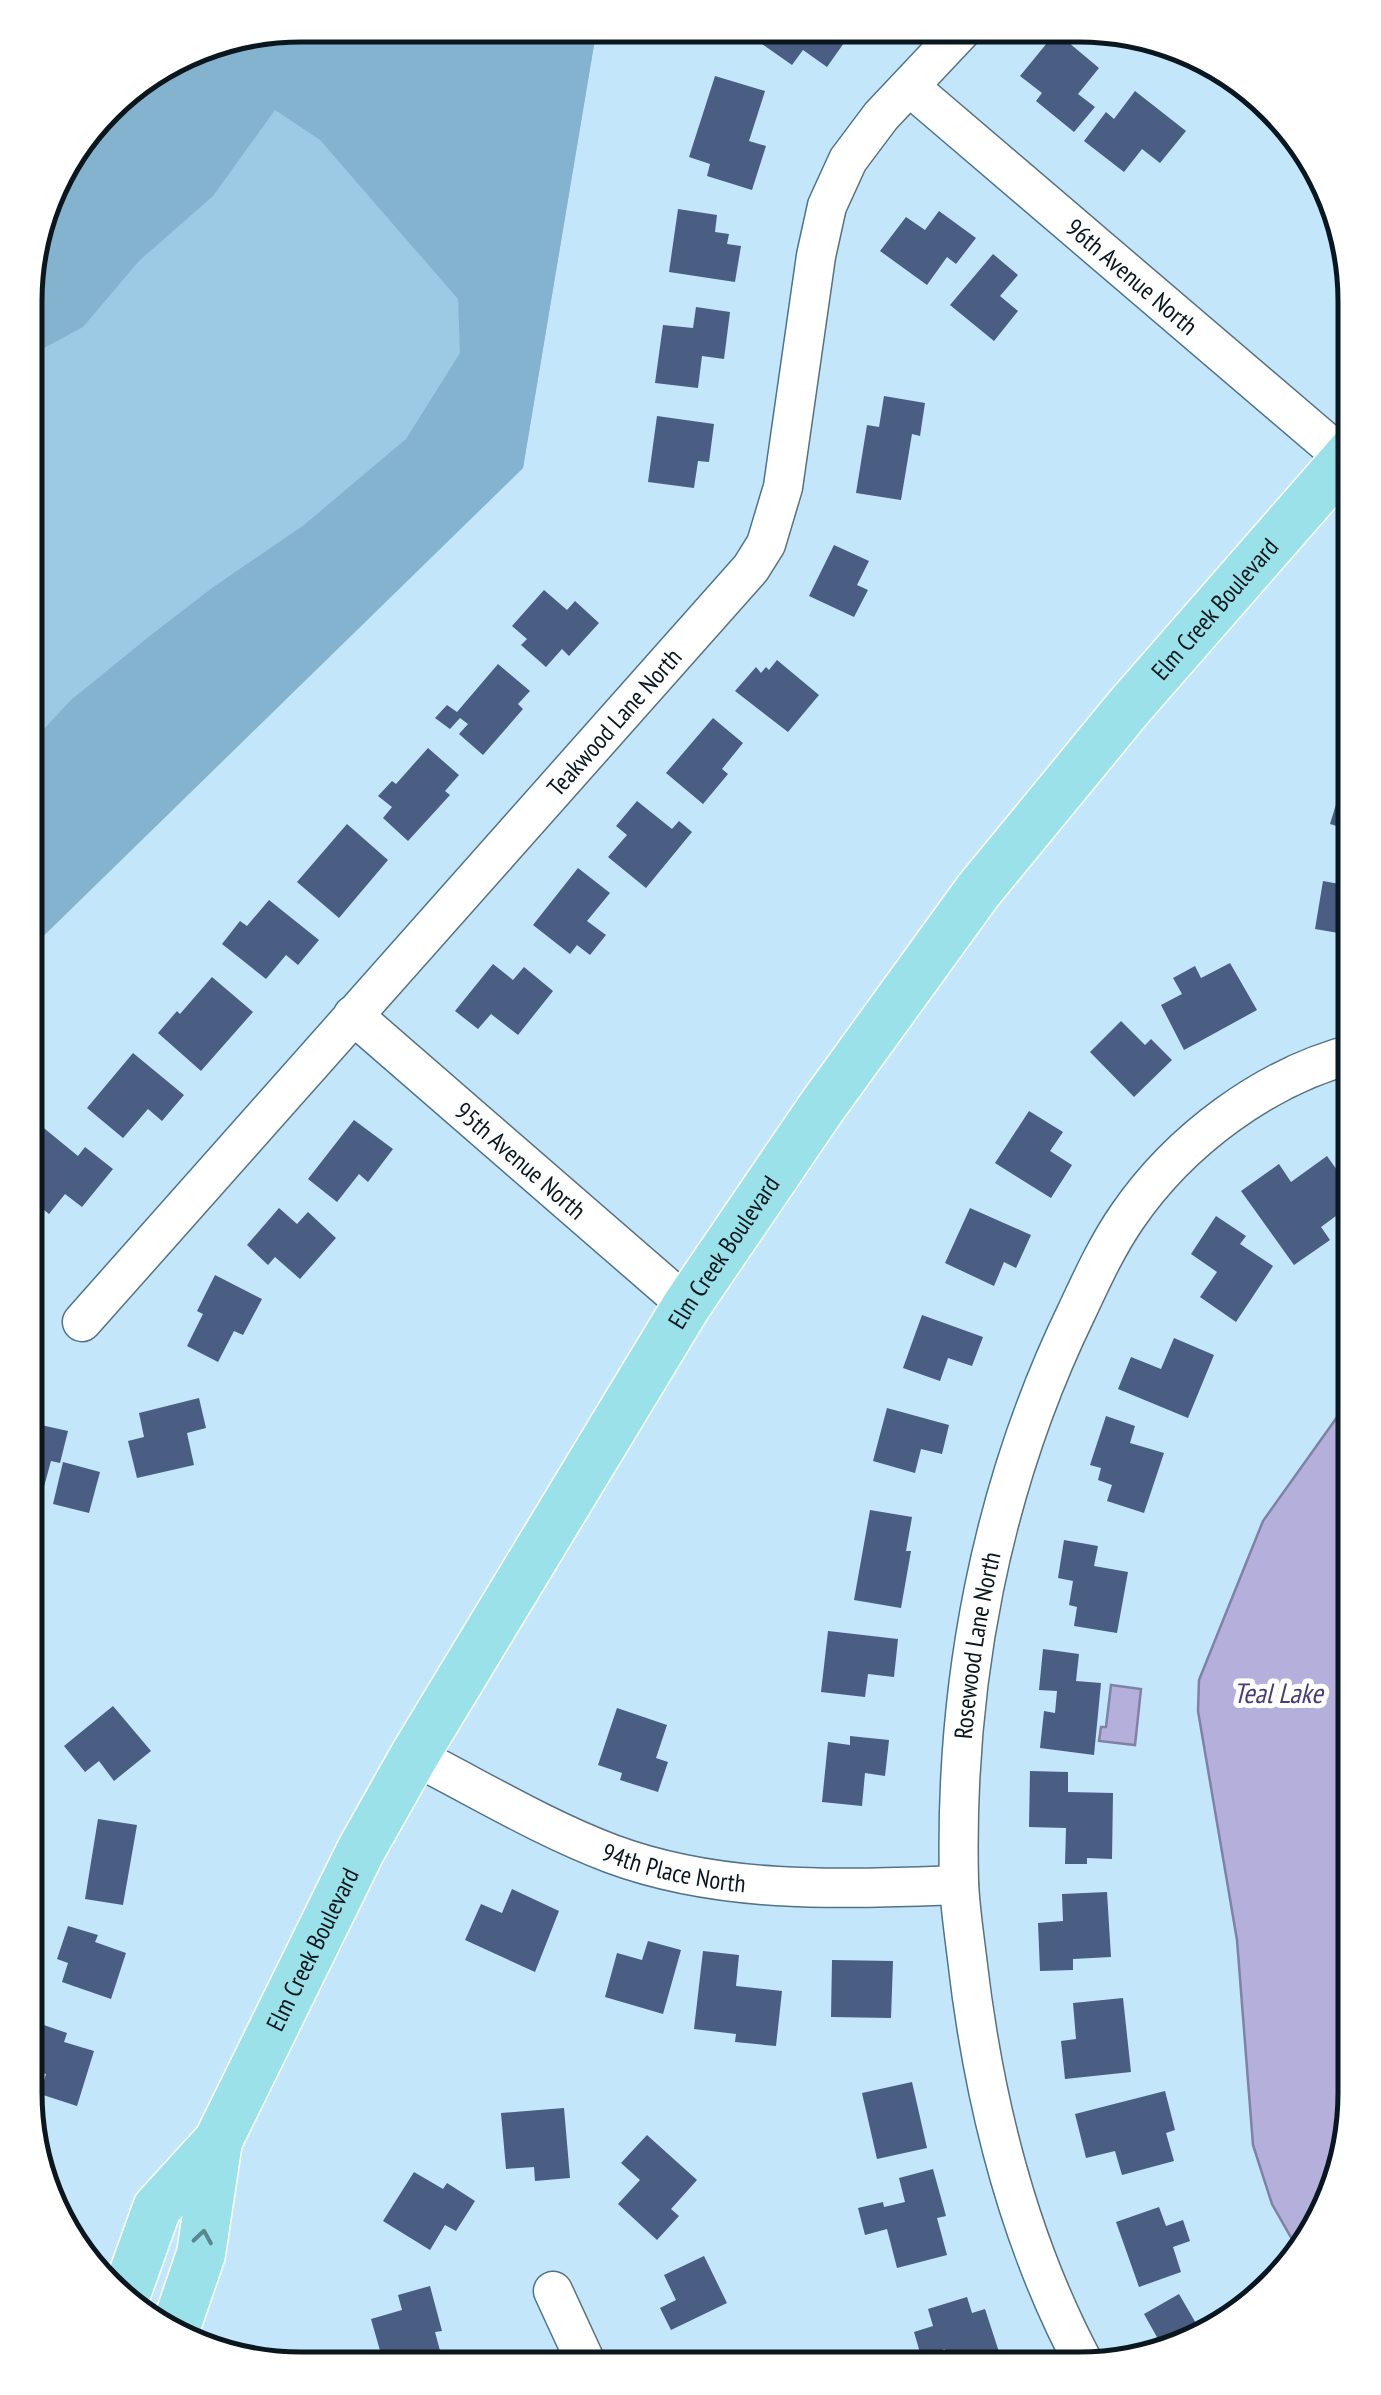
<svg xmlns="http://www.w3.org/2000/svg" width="1381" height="2395" viewBox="0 0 1381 2395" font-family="'PT Sans Narrow',sans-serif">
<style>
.green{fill:#9cc9e4}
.forest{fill:#84b3cf}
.water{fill:#b5afdc;stroke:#8281a3;stroke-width:2.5}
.building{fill:#4a5d82}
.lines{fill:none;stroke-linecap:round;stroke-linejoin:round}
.minor-casing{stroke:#537385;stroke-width:41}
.major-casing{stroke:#fff;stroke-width:51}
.minor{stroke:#fff;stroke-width:38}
.major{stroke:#9be1e9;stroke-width:48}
.oneway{stroke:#5a868e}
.labels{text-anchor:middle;stroke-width:10;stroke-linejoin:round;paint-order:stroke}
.street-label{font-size:25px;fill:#0a171e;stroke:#fff}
.water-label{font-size:28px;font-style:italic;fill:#483c75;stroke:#fff}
.rim{fill:none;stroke:#0a171e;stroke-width:5}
</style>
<rect width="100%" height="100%" fill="#c3e6fb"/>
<path class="green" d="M302,25L597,27L523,468L26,953L27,266L54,179L119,94L196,46Z"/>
<path class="forest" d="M302,25L597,27L523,468L26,953L27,747L71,700L151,635L212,588L304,525L406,439L460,353L458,299L320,140L275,110L213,196L139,261L83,327L27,357V266L54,179L119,94L196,46Z"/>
<g class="water">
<path d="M1356,1386L1355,2112L1301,2255L1272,2204L1253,2145L1237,1940L1198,1711L1199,1680L1263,1521L1340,1413Z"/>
<path d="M1111,1685L1141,1689L1135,1745L1099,1741L1101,1727H1106Z"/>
</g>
<g class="building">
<path d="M774,28H844L851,33L827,67L803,50L792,65L762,44Z"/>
<path d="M1056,32L1099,68L1078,94L1095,107L1074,132L1036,101L1042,93L1020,76Z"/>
<path d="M715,76L765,91L749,141L766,146L752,190L707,176L710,164L689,157Z"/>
<path d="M1135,91L1186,131L1160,163L1142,149L1124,172L1084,141L1106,112L1114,119Z"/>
<path d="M678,209L717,215L715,232L729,234L727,244L741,246L735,282L669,272Z"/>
<path d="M939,211L976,238L956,264L947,257L927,285L880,251L906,217L925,230Z"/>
<path d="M993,254L1018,275L1000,296L1018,311L994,341L950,305Z"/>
<path d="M696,307L730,312L724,359L702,356L698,388L655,383L663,325L693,328Z"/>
<path d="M884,396L925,403L920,436L912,434L901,500L856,493L867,425L879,427Z"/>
<path d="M657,416L714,424L709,462L698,461L694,488L648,482Z"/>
<path d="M834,545L869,561L857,585L868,590L854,617L809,596Z"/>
<path d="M544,590L567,610L575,601L599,623L569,656L562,649L546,667L521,645L527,639L512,626Z"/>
<path d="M777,660L819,695L788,732L735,691L756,667L761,673L766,667L769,670Z"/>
<path d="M498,664L530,691L518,704L523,709L483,755L459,734L468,724L460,718L450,729L435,718L447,705L457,712Z"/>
<path d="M713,718L743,743L722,769L728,774L703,804L666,773Z"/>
<path d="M428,748L459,775L445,791L450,795L408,841L383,818L392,807L378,796L392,781L396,784Z"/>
<path d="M1352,752L1356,753V832L1330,824Z"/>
<path d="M637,801L672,829L679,821L692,832L646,888L608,857L627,835L616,826Z"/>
<path d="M347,824L388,860L339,918L297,882Z"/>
<path d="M578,868L610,893L587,921L606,935L590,955L577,945L570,954L533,925Z"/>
<path d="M1323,881L1356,887V936L1315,929Z"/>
<path d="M269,900L319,940L298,965L286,955L266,979L222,944L240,921L247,926Z"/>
<path d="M1230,963L1257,1010L1184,1050L1161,1005L1182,994L1173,978L1195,966L1201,978Z"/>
<path d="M493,964L513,980L524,967L553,991L518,1035L491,1014L478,1029L455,1011Z"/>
<path d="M212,977L253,1012L201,1071L158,1033L177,1011L180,1014Z"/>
<path d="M1121,1021L1145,1045L1151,1039L1172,1060L1134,1097L1090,1052Z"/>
<path d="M133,1053L184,1095L162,1121L148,1109L123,1138L87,1108Z"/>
<path d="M1029,1111L1063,1132L1050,1151L1072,1165L1051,1198L995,1163Z"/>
<path d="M34,1120L78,1156L85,1147L113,1169L82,1207L65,1194L49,1214L26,1195V1130Z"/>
<path d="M354,1120L393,1149L368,1182L359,1174L337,1202L308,1179Z"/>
<path d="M1327,1156L1356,1197V1217L1343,1226L1336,1216L1321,1227L1330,1240L1294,1265L1241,1191L1279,1164L1291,1182Z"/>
<path d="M279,1208L297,1224L308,1212L336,1238L300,1279L275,1257L268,1265L247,1245Z"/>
<path d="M970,1208L1031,1235L1016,1268L1004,1262L994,1286L945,1263Z"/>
<path d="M1216,1216L1246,1236L1240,1244L1273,1266L1236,1322L1200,1297L1217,1272L1191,1254Z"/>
<path d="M215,1275L262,1299L243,1335L234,1331L218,1362L187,1346L203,1314L197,1311Z"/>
<path d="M922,1315L983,1337L972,1366L948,1358L940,1381L903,1368Z"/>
<path d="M1174,1338L1214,1355L1188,1418L1118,1389L1131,1357L1161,1369Z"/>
<path d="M199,1398L206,1428L187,1433L194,1465L137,1478L128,1441L144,1437L139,1413Z"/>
<path d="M887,1408L949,1425L942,1454L921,1449L915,1473L873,1461Z"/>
<path d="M1106,1416L1135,1426L1130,1443L1164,1453L1144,1513L1107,1501L1112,1485L1098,1480L1101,1468L1090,1465Z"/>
<path d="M32,1423L68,1431L60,1463L51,1461L42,1494L26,1489V1434L29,1435Z"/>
<path d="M63,1462L100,1472L89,1513L53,1504Z"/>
<path d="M870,1510L912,1517L906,1551H911L901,1608L854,1600Z"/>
<path d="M1064,1540L1098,1546L1094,1566L1128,1572L1117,1633L1074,1626L1077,1607L1069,1605L1073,1581L1058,1578Z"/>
<path d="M828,1631L898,1639L894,1677L868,1674L865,1697L821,1692Z"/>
<path d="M1043,1649L1079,1654L1076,1681L1101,1683L1094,1755L1040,1748L1044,1711L1055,1713L1057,1691L1039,1690Z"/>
<path d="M26,1687L36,1689L31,1721L25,1720Z"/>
<path d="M113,1706L151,1751L114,1781L99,1761L85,1772L64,1746Z"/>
<path d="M617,1708L667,1725L656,1758L668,1762L658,1792L620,1780L622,1773L598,1765Z"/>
<path d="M850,1736L889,1740L885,1776L865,1773L862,1806L822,1802L828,1742L850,1745Z"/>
<path d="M1030,1771L1068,1772V1792L1113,1793L1112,1859L1087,1858V1864H1065L1066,1828L1029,1827Z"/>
<path d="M98,1819L137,1825L123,1905L85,1899Z"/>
<path d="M512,1889L559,1911L535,1972L465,1940L481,1904L502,1913Z"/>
<path d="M1107,1892L1111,1957L1073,1959V1970L1040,1971L1038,1923L1063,1921L1062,1894Z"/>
<path d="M68,1926L98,1935L95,1942L126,1953L111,1999L62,1982L68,1963L57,1959Z"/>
<path d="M648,1941L681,1950L663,2014L605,1997L617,1953L642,1960Z"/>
<path d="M703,1951L739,1955L736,1986L782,1991L776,2046L735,2042L736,2034L694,2029Z"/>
<path d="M832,1960L893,1961L891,2018L831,2017Z"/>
<path d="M1123,1998L1131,2072L1065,2079L1061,2041L1076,2039L1073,2003Z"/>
<path d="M35,2022L67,2033L64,2042L94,2051L77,2106L40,2094L46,2074L25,2068V2054Z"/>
<path d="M912,2082L927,2148L877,2159L862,2093Z"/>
<path d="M1165,2091L1175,2130L1166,2133L1174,2161L1122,2175L1115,2151L1086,2158L1075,2114Z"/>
<path d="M564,2108L570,2178L535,2181L534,2167L506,2169L501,2113Z"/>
<path d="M647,2135L697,2180L671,2209L679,2216L657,2240L618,2204L640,2180L621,2163Z"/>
<path d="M933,2169L946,2216L937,2218L947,2255L897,2268L887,2229L865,2235L858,2208L883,2202L884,2207L905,2202L899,2178Z"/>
<path d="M414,2172L443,2189L447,2183L475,2201L456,2231L445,2225L430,2250L383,2221Z"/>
<path d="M1159,2207L1166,2226L1183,2220L1190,2241L1173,2247L1181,2272L1139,2287L1116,2222Z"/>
<path d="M704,2256L727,2303L671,2330L660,2308L676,2300L664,2275Z"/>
<path d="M430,2286L442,2331L435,2332L442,2358L403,2368H385L371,2319L402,2310L398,2295Z"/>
<path d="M1179,2294L1201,2332L1167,2355L1144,2314Z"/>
<path d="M967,2297L972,2313L985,2309L1000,2355L955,2370H952L945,2349L921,2356L914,2332L933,2326L928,2309Z"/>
<path d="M753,2353L761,2369H721Z"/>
</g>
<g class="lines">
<g class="minor-casing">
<g id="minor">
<path id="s1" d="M910,87L1356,468"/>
<path id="s2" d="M353,1015L687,1305"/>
<path id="s3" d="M82,1322L751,568L766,544L783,487L816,256L827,206L848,160L881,116L963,29"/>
<path id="s4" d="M414,1756C479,1789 543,1828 612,1854C723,1895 843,1889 959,1885"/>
<path d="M553,2291L589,2369"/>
<path id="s5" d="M1087,2369C1019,2244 983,2098 967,1958C964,1933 960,1907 959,1882C954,1685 991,1488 1077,1311C1092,1279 1107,1246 1127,1217C1179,1141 1265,1076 1356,1053"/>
</g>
</g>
<g class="major-casing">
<g id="major">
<path id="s6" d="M124,2300L157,2208L218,2141L361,1850L414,1756L687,1305L821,1108L978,891L1129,707L1356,447"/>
<path d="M175,2330L201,2254L218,2141"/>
</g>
</g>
<use href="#minor" class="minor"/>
<use href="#major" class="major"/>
</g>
<defs><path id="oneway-chevron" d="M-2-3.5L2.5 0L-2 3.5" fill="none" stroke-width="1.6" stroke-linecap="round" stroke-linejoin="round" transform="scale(2.5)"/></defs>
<use class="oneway" href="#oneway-chevron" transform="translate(203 2237) rotate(-81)"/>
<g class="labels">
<g class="street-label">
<text dy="9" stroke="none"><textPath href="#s1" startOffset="292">96th Avenue North</textPath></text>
<text dy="9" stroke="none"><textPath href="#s6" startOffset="2022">Elm Creek Boulevard</textPath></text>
<text dy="9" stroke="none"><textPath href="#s3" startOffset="802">Teakwood Lane North</textPath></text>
<text dy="9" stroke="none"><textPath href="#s2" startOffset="222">95th Avenue North</textPath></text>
<text dy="9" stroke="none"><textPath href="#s6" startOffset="1212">Elm Creek Boulevard</textPath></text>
<text dy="9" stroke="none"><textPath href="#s5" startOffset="745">Rosewood Lane North</textPath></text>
<text dy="9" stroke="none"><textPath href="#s4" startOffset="285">94th Place North</textPath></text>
<text dy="9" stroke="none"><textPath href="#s6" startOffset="402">Elm Creek Boulevard</textPath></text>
</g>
<g class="water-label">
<text x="1278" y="1703">Teal Lake</text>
</g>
</g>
<path d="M0 0H1381V2395H0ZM301 42H1079A259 259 0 0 1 1338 301V2093A259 259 0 0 1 1079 2352H301A259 259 0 0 1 42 2093V301A259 259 0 0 1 301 42Z" fill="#fff" fill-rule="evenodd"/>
<path class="rim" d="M301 42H1079A259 259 0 0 1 1338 301V2093A259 259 0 0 1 1079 2352H301A259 259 0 0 1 42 2093V301A259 259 0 0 1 301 42Z"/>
</svg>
